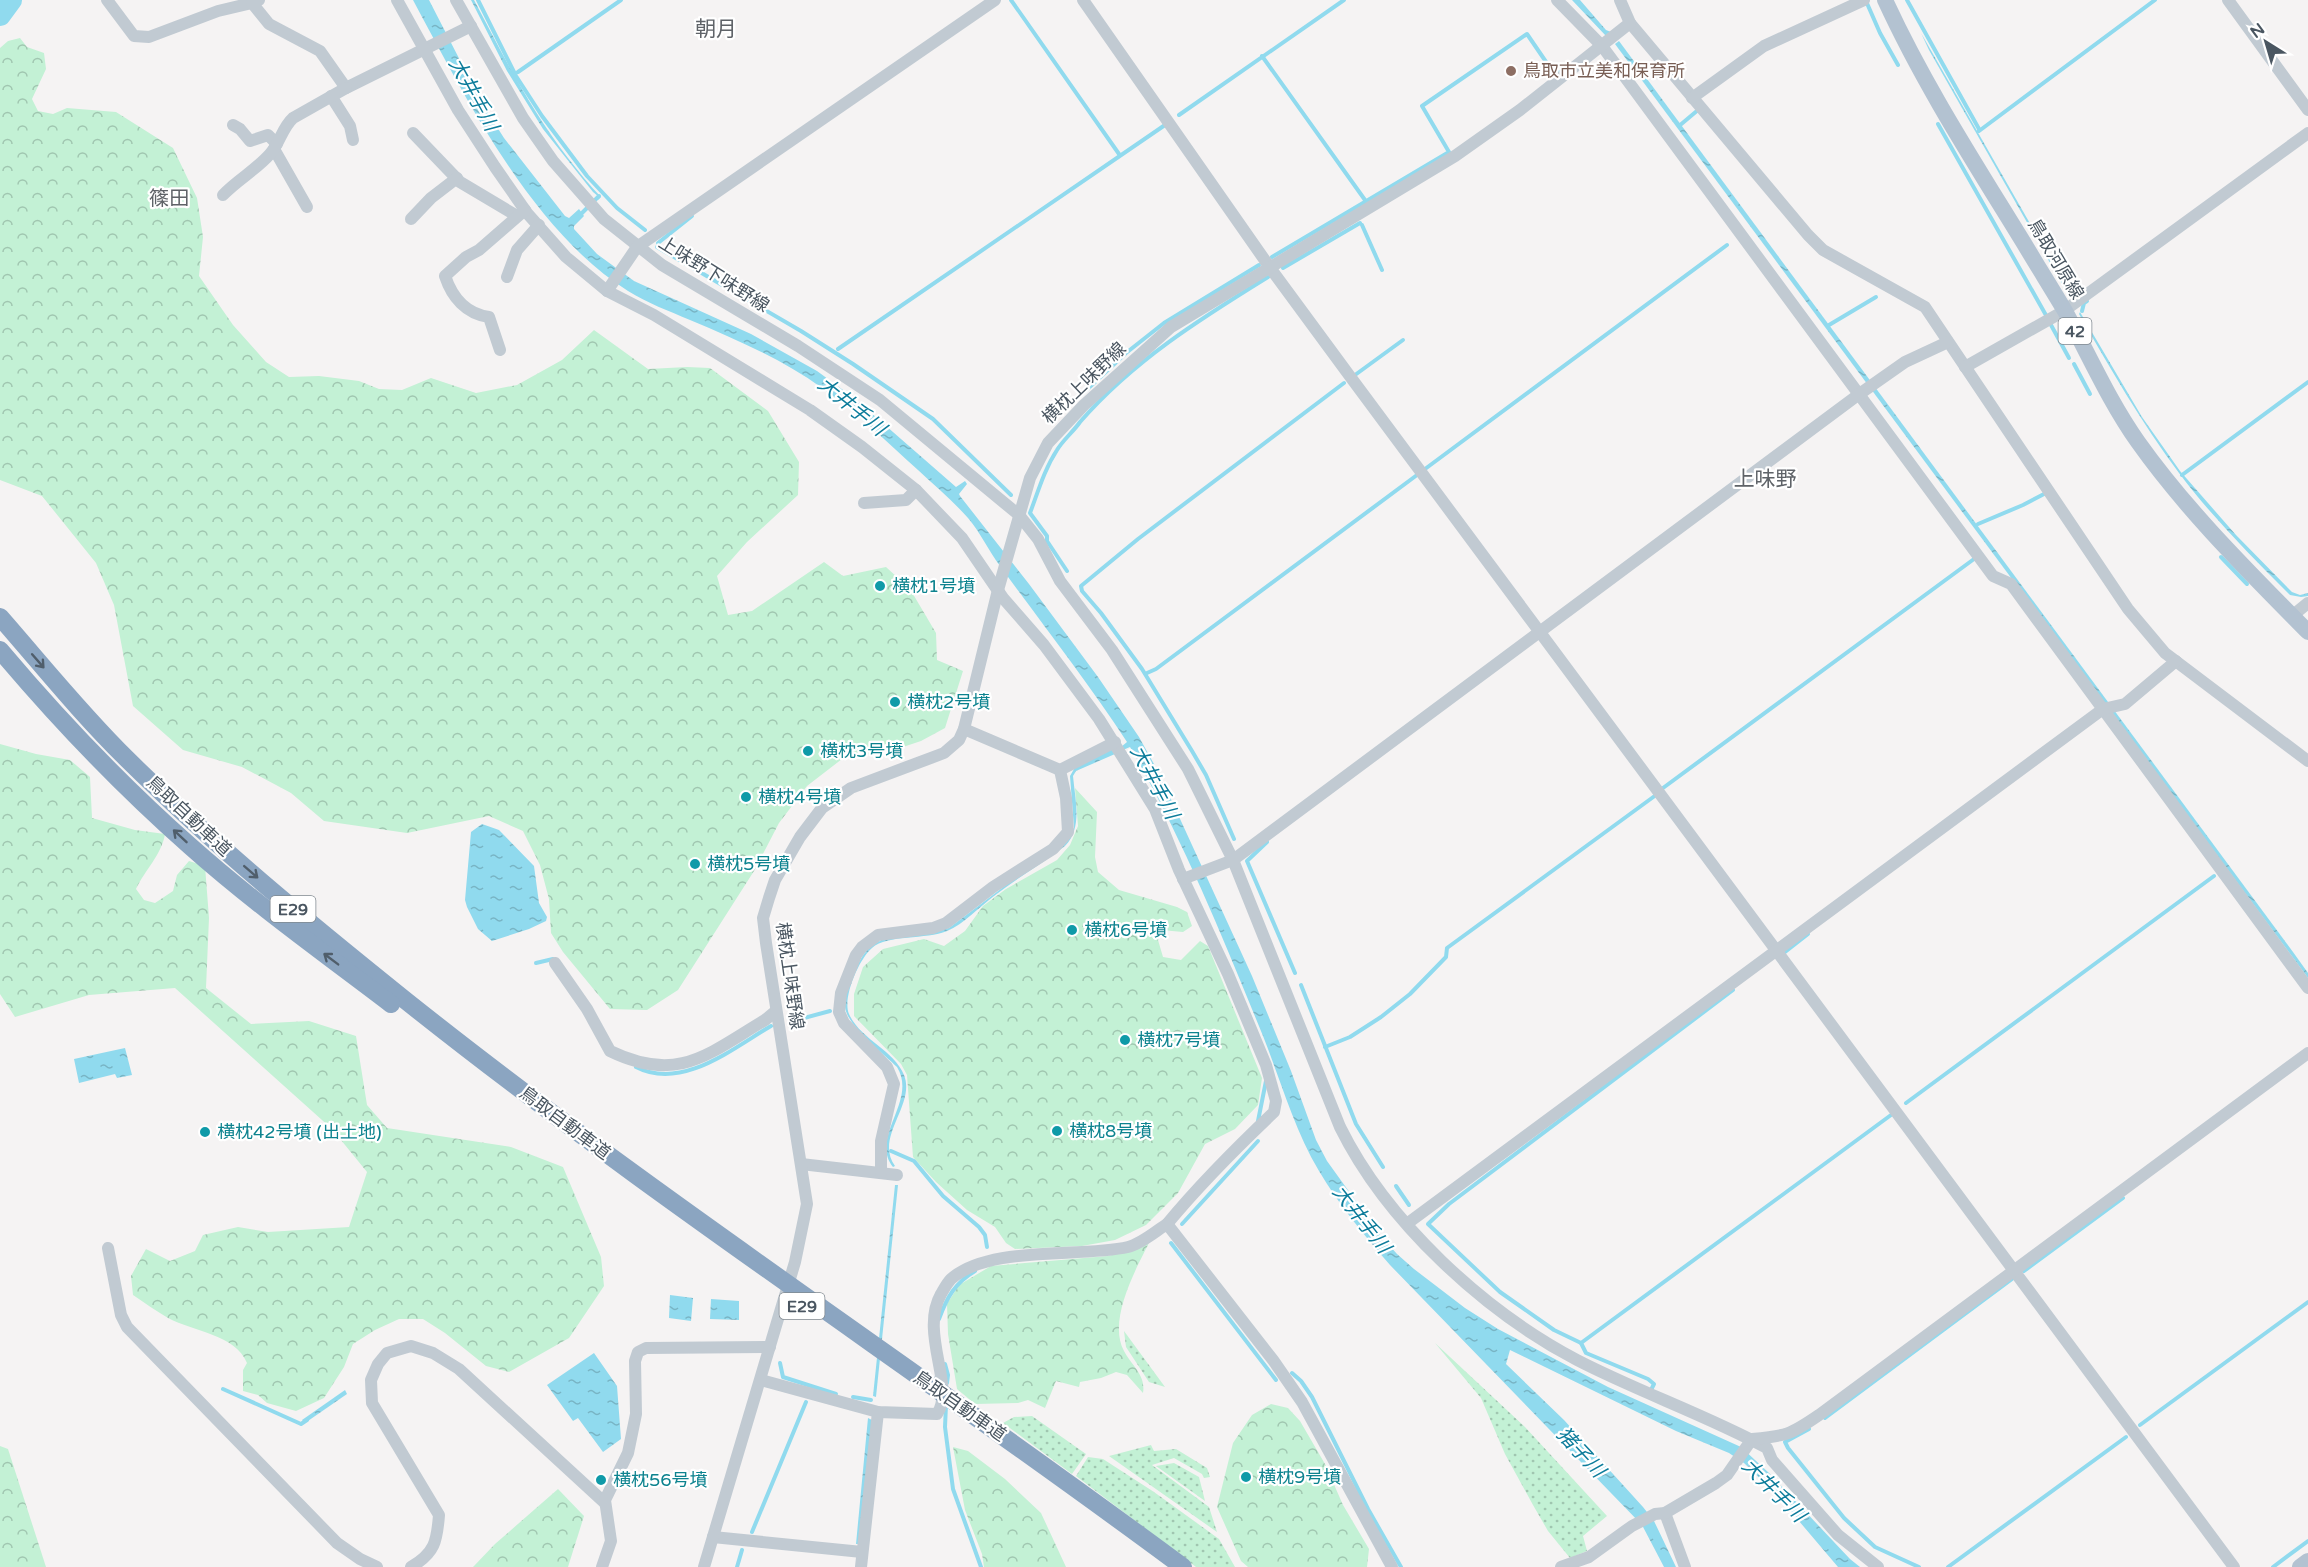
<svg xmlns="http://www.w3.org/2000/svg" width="2308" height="1567" viewBox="0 0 2308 1567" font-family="'Varela Round','Noto Sans JP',sans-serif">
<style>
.grass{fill:url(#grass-dots)}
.forest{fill:url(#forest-crowns)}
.water{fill:url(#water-ripples)}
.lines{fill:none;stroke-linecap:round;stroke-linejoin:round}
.stream{stroke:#90daee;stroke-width:4}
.river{stroke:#90daee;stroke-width:22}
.minor{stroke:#c1cad2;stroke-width:12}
.major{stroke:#b3c2d1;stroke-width:16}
.highway{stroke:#8ba5c1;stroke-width:18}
.oneway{stroke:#505e6b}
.education-dot{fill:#8d6e63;stroke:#fff;stroke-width:2}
.culture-dot{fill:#0f9aa8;stroke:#fff;stroke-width:2}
.labels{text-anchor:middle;stroke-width:4.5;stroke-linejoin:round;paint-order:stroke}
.shield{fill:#fff;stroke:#808990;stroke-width:1.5}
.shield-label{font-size:16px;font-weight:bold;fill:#4a5661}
.education-label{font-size:18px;fill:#785e54;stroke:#fff;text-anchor:start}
.street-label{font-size:18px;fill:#4a5661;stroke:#fff}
.culture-label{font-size:18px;fill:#0d838f;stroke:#fff;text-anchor:start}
.water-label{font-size:20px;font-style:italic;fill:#0c7c9b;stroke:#fff}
.neighbourhood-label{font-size:20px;fill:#5f6368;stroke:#fff}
.quarter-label{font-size:21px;fill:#5f6368;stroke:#fff}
</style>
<defs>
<pattern id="grass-dots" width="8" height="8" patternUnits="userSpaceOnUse" patternTransform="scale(1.5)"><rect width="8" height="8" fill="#c3f1d5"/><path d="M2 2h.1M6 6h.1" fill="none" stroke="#a0c6b0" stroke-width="1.8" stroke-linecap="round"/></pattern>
<pattern id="forest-crowns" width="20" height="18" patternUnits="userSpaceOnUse" patternTransform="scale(1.5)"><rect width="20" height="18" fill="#c3f1d5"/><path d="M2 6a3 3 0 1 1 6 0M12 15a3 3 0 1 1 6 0" fill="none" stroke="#a0c6b0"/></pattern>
<pattern id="water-ripples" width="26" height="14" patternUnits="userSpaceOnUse" patternTransform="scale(1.5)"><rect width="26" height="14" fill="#90daee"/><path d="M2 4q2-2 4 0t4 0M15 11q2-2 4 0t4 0" fill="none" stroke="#78b4c4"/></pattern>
</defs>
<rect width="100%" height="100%" fill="#f5f3f3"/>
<g class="grass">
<path d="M1124,1331L1165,1387L1149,1382L1126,1347Z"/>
<path d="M1435,1343L1525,1427L1607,1516L1583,1536L1587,1551L1570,1558L1548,1531L1533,1505L1505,1454L1481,1398Z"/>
<path d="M1032,1416L1086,1454L1072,1474L1003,1423L1014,1417Z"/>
<path d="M1151,1445L1154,1451L1176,1449L1207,1468L1210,1477L1204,1478L1202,1474L1174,1458L1152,1465L1209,1507L1217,1532L1109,1456Z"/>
<path d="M1088,1457L1103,1459L1154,1492L1219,1539L1235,1567H1196L1076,1476Z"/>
<path d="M1174,1463L1199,1477L1205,1501L1156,1466Z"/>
</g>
<g class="forest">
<path d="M20,38L27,47L44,53L46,69L32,99L38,111L53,114L67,108L116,112L173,148L197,198L203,237L199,276L233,325L266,362L289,377L319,376L359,381L379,389L402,390L431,378L476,393L517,385L562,360L594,330L648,369L687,367L710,368L768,411L799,462L798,495L747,542L717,576L728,615L752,611L824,562L843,576L886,567L910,589L936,633L937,660L963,671L945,728L921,741L894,750L842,759L807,786L779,823L754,871L678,990L647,1010L610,1009L563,952L551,933L549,899L540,865L523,831L489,816L407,833L324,821L291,793L242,767L183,750L133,706L114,605L96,563L42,496L0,480V48L8,41Z"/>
<path d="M0,744L36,754L70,760L90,777L92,818L135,830L165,834C162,854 145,870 136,889L144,900L155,903L173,891L177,875L189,861L205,866L209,918L206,988L251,1024L309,1021L356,1036L367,1105L387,1128L511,1147L563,1167L601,1257L604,1286L569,1338L509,1372L486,1366L445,1333L423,1319H399L375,1330L353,1344L344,1367L324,1398L296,1411L267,1403L258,1395L243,1391V1370L247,1363C235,1334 194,1332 168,1318C156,1311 145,1303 133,1295L131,1276L146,1249L170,1261L195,1251L203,1235L238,1227L268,1232L349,1227L367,1172L332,1129L175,988L89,995L15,1017L0,994Z"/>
<path d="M1075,788L1097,812L1095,857L1098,872L1119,890L1177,907L1187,912L1192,926L1183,932L1161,930L1158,940L1163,957L1181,960L1200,941L1208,946L1262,1078L1258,1105L1235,1129L1205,1144L1178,1193L1146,1225L1115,1240L1082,1246L1015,1249L1006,1243L995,1227L967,1210L936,1182L913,1157L907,1075L901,1064L854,1016V994L863,967L883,949L924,939L944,946L965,931L983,906L1006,889L1057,860L1070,845L1078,826Z"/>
<path d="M1151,1239C1137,1267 1107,1320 1124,1351C1132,1366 1146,1375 1143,1393L1127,1375L1116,1372L1101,1378L1080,1382L1079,1387L1056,1381L1045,1408L1028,1400L1018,1403L975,1404L957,1389L948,1334L947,1304L959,1285L991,1266L1108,1256L1124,1252Z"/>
<path d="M1271,1404L1288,1408L1300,1421L1325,1464L1343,1505L1369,1549L1367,1567H1248L1241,1561L1217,1507L1233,1443L1252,1415Z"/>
<path d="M0,1446L8,1449L46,1567H0Z"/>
<path d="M953,1447L968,1451L1005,1479L1041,1513L1066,1567H984L982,1554L965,1510Z"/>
<path d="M558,1489L584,1516L568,1567H473L495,1544Z"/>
</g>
<g class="water">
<path d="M413,0H429L483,105L504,138L565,216L569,218L579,209L584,216L574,226V229L597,254L634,281L751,334L817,371L854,398L956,487L965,481L967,484L959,494L960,496L1029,584L1098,677L1139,737L1159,773L1252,976L1291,1071L1316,1140L1327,1161L1381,1236L1397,1254L1414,1269L1465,1308L1498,1329L1608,1387L1741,1447L1769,1473L1850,1559L1860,1567H1838L1776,1494L1744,1463L1729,1453L1676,1431L1510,1350L1506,1364L1564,1420L1643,1507L1654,1521L1676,1567H1664L1642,1525L1390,1265C1364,1235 1339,1205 1319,1171C1294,1129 1281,1081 1263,1036C1223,938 1183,839 1130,747L1123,750L1121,747L1127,742C1087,681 1043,625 1000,566C989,551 980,532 968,518C953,501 935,486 918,470C887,442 856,412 822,388C782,359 735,339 690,320C669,311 647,303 628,291C532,231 465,97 413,0Z"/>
<path d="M471,0H474C503,55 530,109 568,158C579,172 589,185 601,197L598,200L599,197L593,192L543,129L507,71Z"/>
<path d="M1572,0H1580L1606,30L1611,32L1606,36Z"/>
<path d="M1921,33L2072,297L2070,298L1929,50Z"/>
<path d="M1619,41L2293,952L2308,973V978L1615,44Z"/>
<path d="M2080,312L2142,417L2180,471L2236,535L2292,592L2300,595L2308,593V596L2301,597L2290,595C2251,556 2212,517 2179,473C2141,422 2110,368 2079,314Z"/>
<path d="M1113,746L1115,754L1076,771L1073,776C1075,800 1083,827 1065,846C1042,864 1017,878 994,896C979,907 964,924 947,931C926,940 888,934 872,948C859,959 842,998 849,1014C860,1039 894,1050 904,1075C916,1105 874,1137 895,1166L893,1167C869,1137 918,1101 897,1067C883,1053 847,1026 845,1007C844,994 850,982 855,971C861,957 867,946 882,940L949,928L1018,876L1074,828L1070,776L1077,764Z"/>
<path d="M482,824L499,830L534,866L539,903L547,917L546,921L529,929L492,941L478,929L467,907L465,900L471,832Z"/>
<path d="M125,1048L132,1075L117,1078L115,1074L79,1083L74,1059Z"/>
<path d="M895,1185H898L876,1397L873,1396Z"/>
<path d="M670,1295L693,1298L691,1321L669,1318Z"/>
<path d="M711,1299L739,1301V1320L710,1319Z"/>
<path d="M594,1353L617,1386L621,1439L603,1452L578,1418L573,1421L547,1385Z"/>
<path d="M345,1390L347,1394L305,1423L302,1420Z"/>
<path d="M868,1418L872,1420L859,1544H856Z"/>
</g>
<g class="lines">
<g class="stream">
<path d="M478,0L516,76L542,116L587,176L617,208L645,230"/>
<path d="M1011,0L1119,154"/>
<path d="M1907,0L1979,129"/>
<path d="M1866,1L1880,33L1898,65"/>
<path d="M1262,56L1365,200"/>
<path d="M518,72L621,0"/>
<path d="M1179,115L1344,0"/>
<path d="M1938,124L2047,317"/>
<path d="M1679,126L1698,110"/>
<path d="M1979,131L2155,0"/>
<path d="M580,215L599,196"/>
<path d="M1362,225L1382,270"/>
<path d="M658,243L692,216"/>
<path d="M657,247L801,331L853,364L933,419L1011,495"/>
<path d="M1272,257L1449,152L1422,106L1527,34L1555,75L1559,72"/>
<path d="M1283,268L1360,223"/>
<path d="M2082,311L2084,303L2087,301"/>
<path d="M1829,325L1876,297"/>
<path d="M2051,325L2069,358"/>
<path d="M838,349L1165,125"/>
<path d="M2074,364L2090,394"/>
<path d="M1355,375L1403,340"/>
<path d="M1080,396L1126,353L1164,323L1259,265"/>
<path d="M1425,469L1727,245"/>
<path d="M2182,475L2308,382"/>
<path d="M1978,524L2023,505L2044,494"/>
<path d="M2221,557L2247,584"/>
<path d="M1067,571L1047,541V536L1030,513C1038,492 1044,470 1057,450C1063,440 1073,432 1080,422C1133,361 1200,319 1268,277"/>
<path d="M1147,673L1156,669L1417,475"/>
<path d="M1663,788L1974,559"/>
<path d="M1234,839L1206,775L1192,751L1142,669L1101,613L1082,591L1081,586L1138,539L1344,383"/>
<path d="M1267,842L1247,861L1295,973"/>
<path d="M1785,952L1808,934"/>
<path d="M536,963L553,959"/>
<path d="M1301,985L1356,1124L1383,1167"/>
<path d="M793,1021L830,1011"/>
<path d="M1325,1047L1350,1037L1381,1017L1410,994L1446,957L1447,948L1656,795"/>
<path d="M636,1067C682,1091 733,1048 771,1026"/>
<path d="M1906,1103L2214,876"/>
<path d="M1258,1121L1266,1081"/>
<path d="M891,1151L914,1161L943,1196L979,1227L985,1235L987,1247"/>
<path d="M1396,1186L1409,1205"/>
<path d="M1182,1224L1258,1141"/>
<path d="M1171,1243L1276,1380"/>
<path d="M2024,1271L2123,1198"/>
<path d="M939,1319C947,1297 955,1283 975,1271"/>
<path d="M1581,1343L1891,1115"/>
<path d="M780,1363L783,1377L836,1394"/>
<path d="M945,1364L948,1375L947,1383"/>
<path d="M1292,1373L1301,1381L1312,1397L1368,1509L1401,1567"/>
<path d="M1652,1388L1654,1384L1648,1379L1586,1353L1581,1343L1554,1330L1500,1292L1428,1224L1449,1204L1733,990"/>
<path d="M223,1389L301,1424L307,1420"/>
<path d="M853,1397L871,1400"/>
<path d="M946,1405L945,1427L953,1489L981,1567"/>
<path d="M1825,1418L2012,1279"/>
<path d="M2140,1425L2308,1302"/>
<path d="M1809,1429L1785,1442L1788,1448L1844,1518L1875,1547L1919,1567"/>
<path d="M752,1532L806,1402"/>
<path d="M737,1567L742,1550"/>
<path d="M1948,1567L2126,1437"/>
<path d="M2273,1567L2308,1541"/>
</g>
<path class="river" d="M0,15L11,0"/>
<g class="minor">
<path d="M107,0L134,36L149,37L218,11L252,3"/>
<path d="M259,0L252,3L269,24L320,51L346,88L471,26"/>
<path d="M397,0L458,110L495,167L527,213L566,257L607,291L654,315L810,410L862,447L916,490L962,538L1003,598L1044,645L1099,719L1155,809L1179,870L1228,974L1266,1065L1276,1101L1274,1112C1236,1148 1200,1184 1167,1224"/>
<path d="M456,0L523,118L553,161L604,219L662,265L798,346L880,400L1019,515L1038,539L1060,581L1112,650L1188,769L1233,860L1340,1127C1387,1222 1484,1311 1577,1360C1639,1392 1706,1415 1767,1448L1772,1460L1838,1535L1878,1567"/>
<path d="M1083,0L1271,269L1349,375L2234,1567"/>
<path d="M1557,0L1602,46L1993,576L2011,584L2308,988"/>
<path d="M2228,0L2308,110"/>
<path d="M1630,23L1808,235L1823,250L1925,307L2128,609L2165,653L2308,761"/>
<path d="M331,96L350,126L353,140"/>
<path d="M1692,98L1764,46L1864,0"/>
<path d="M233,125L240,129L250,141L268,135L277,144"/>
<path d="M413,133L460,182L517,216"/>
<path d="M274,149L307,207"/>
<path d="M223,195C237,180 256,170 270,154C280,143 282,128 293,118L346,88"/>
<path d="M411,219L431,198L457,178"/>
<path d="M507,277L517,250L539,225"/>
<path d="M607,291L637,247L995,0"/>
<path d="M500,350L489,317C466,314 452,297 445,276L466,257L479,250L525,210"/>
<path d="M1965,367L2064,311L2308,133"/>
<path d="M864,503L906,500L916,490"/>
<path d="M2292,616L2308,603"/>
<path d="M964,729L1060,770"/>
<path d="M1183,879L1233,860L1858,395L1905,362L1948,342"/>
<path d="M555,963L587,1009L610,1051C678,1084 708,1054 765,1020L776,1011"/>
<path d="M801,1164L897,1175"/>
<path d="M881,1173V1141L894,1084L887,1067L844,1023L839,1012L841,993L856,955L862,947L878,935L933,928L946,923L993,887L1053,849L1068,832L1066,798L1060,770L1115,742"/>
<path d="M1408,1223L2103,709L2125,704L2176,661"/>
<path d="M108,1248L121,1315L127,1327L337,1543L360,1559L377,1567"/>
<path d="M761,1380L878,1412L937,1414C956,1387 919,1333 941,1294C944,1289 947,1283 951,1279C990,1245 1078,1258 1128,1247C1141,1244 1156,1231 1167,1224L1273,1360L1302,1402L1392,1567"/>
<path d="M1665,1513L1685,1567"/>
<path d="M713,1537L862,1552"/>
<path d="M411,1567C435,1553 437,1541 439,1515L372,1403L371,1380L378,1364L387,1353L411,1346L433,1353L459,1369L605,1503"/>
<path d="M602,1567L611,1541L605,1500L628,1453L636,1414L635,1361L638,1352L646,1348L770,1347"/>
<path d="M704,1567L795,1262L807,1204L766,943L763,918L769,898L775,880L800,837L822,808L851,788L944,753L959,740L964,729L998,590L1030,478L1048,443L1084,405L1171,327L1455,156L1520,110L1630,23L1620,0"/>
<path d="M861,1567L878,1412"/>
<path d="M1561,1567L1589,1557L1632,1526L1655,1514L1665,1513L1716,1483L1727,1475L1752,1439C1786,1436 1790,1435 1819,1415L2308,1053"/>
</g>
<g class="major">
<path d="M1885,0C1924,85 1976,165 2025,245C2038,267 2052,289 2065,311C2089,355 2109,401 2138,442C2187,511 2248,571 2308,632"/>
<path d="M2300,1567L2308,1561"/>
</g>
<g class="highway">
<path d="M0,617C42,665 82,715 127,759C214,845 309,923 405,1000C656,1200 925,1375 1183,1567"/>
<path d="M0,650C59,720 122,786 190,846C254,903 324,953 391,1004"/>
</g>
</g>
<defs><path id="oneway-shaft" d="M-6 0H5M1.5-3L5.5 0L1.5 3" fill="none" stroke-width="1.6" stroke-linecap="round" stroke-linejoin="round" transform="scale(1.5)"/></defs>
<g class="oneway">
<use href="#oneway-shaft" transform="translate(38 661) rotate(49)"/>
<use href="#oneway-shaft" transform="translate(180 836) rotate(-137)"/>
<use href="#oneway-shaft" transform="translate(251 872) rotate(41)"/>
<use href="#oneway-shaft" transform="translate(331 959) rotate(-143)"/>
</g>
<circle class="education-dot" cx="1511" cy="71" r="6"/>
<g class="culture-dot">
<circle cx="880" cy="586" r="6"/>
<circle cx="895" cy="702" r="6"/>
<circle cx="808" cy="751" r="6"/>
<circle cx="746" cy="797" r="6"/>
<circle cx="695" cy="864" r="6"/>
<circle cx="1072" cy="930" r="6"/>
<circle cx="1125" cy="1040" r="6"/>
<circle cx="1057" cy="1131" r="6"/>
<circle cx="205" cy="1132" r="6"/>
<circle cx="1246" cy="1477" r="6"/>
<circle cx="601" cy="1480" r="6"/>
</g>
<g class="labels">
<g class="shield">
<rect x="2058.5" y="318" width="33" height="26" rx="4.5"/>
<rect x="270.5" y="896" width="45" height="26" rx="4.5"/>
<rect x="779.5" y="1293" width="45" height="26" rx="4.5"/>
</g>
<g class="shield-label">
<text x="2075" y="337">42</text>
<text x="293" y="915">E29</text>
<text x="802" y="1312">E29</text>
</g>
<g class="education-label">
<text x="1523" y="77">鳥取市立美和保育所</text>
</g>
<g class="street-label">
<text transform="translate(2056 259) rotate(59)" y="6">鳥取河原線</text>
<text transform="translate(714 274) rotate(32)" y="6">上味野下味野線</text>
<text transform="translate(1084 383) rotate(-44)" y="6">横枕上味野線</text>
<text transform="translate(189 816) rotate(43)" y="6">鳥取自動車道</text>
<text transform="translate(790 976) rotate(82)" y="6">横枕上味野線</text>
<text transform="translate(565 1123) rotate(37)" y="6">鳥取自動車道</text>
<text transform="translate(960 1406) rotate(35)" y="6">鳥取自動車道</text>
</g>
<g class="culture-label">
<text x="892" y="592">横枕1号墳</text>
<text x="907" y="708">横枕2号墳</text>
<text x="820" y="757">横枕3号墳</text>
<text x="758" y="803">横枕4号墳</text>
<text x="707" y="870">横枕5号墳</text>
<text x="1084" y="936">横枕6号墳</text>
<text x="1137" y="1046">横枕7号墳</text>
<text x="1069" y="1137">横枕8号墳</text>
<text x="217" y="1138">横枕42号墳 (出土地)</text>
<text x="1258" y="1483">横枕9号墳</text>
<text x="613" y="1486">横枕56号墳</text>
</g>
<g class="water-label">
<text transform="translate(474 94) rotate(61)" y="7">大井手川</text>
<text transform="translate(852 406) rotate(39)" y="7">大井手川</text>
<text transform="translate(1155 782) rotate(62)" y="7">大井手川</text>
<text transform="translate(1362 1219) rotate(52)" y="7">大井手川</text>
<text transform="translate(1581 1452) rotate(47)" y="7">猪子川</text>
<text transform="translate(1774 1490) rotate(45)" y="7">大井手川</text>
</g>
<g class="neighbourhood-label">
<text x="169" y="205">篠田</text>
</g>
<g class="quarter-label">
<text x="716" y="36">朝月</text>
<text x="1765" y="486">上味野</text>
</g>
</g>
<g transform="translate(2266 42) rotate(323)" stroke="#ffffff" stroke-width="4.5" paint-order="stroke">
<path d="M0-4.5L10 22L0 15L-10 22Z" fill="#4a5661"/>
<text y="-9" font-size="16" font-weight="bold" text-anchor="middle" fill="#4a5661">N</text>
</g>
</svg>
